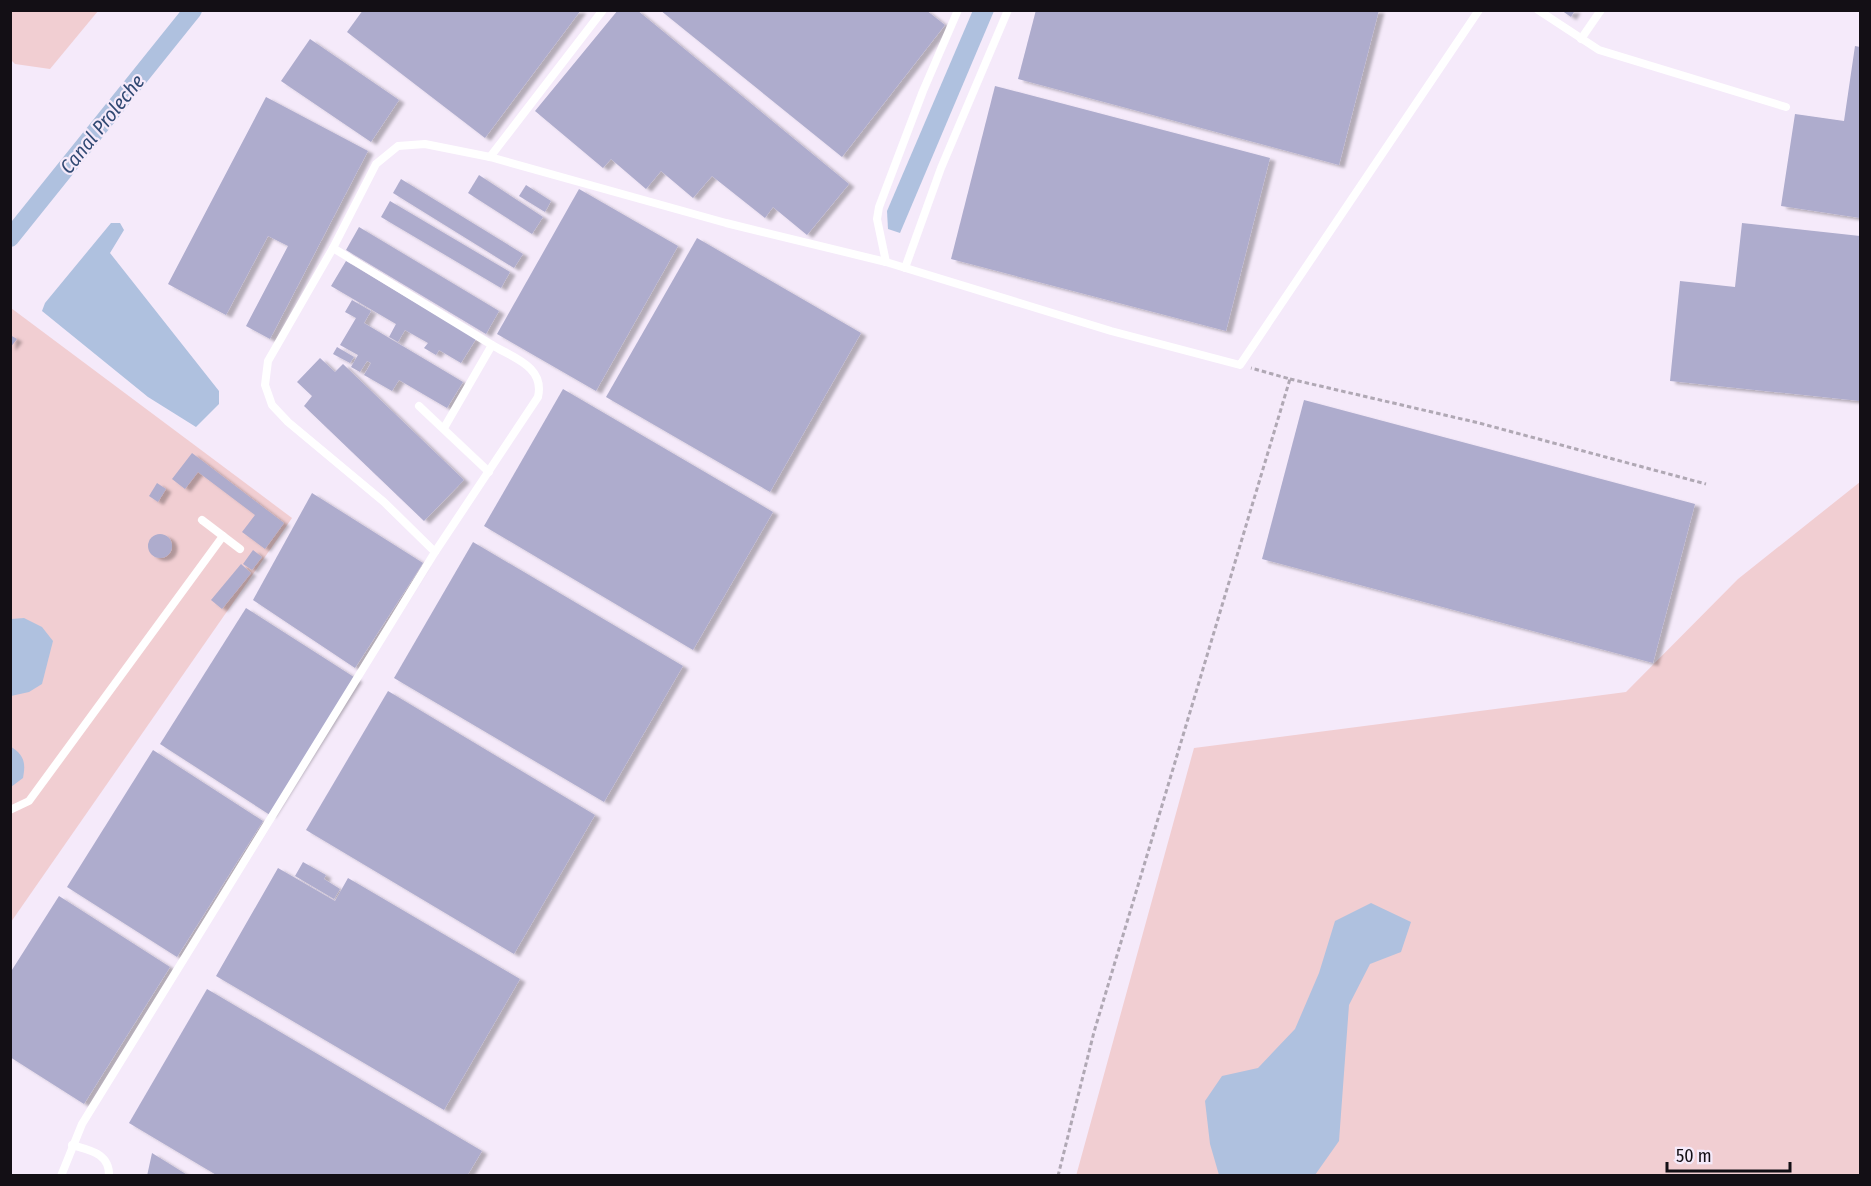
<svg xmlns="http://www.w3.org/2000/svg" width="1871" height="1186" viewBox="0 0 1871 1186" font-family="'Fira Sans Condensed',sans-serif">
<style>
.green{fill:#f1ced2}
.water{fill:#afc1df}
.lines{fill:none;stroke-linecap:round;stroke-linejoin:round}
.canal{stroke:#afc1df;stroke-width:18}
.building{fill:#aeaccd;filter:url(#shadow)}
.path{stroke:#b0a8b4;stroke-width:3;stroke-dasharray:4.5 3;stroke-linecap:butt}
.lane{stroke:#fff;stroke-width:8}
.labels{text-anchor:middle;stroke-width:4.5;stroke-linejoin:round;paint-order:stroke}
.water-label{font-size:20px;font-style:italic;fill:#314973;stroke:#f5eafa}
</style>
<defs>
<filter id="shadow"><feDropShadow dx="5.5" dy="3" stdDeviation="1.5" flood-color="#0004"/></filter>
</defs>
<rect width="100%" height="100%" fill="#f5eafa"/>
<g class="green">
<path d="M11,10H98V11L50,69L15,64L11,60Z"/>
<path d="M11,308L292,518L11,922Z"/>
<path d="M1860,482V1175L1076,1176L1194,748L1626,692L1738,579Z"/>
</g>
<g class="water">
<path d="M973,10L994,11L900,233L888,229L887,211Z"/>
<path d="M111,223H120L124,230L110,253L219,391V404L196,427L148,397L42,311L45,303Z"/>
<path d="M24,618L42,627L53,641L42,684L29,692L11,696V619Z"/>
<path d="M10,746C24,755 26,762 23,778L11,787Z"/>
<path d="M1371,903L1411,922L1401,952L1370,964L1349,1005L1339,1141L1315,1175H1219L1210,1144L1205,1101L1222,1076L1258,1068L1295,1029L1319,973L1335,921Z"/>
</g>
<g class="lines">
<path class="canal" d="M10,238L193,10"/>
</g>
<g class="building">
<path d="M363,10H581L485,138L347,32Z"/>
<path d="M618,10H637L849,184L807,235L773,207L765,218L712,176L693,198L661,171L646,189L611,159L603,168L535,111Z"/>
<path d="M660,10H926L945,25L842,157Z"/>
<path d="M1036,10H1379L1339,165L1018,79Z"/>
<path d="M1561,10H1575L1571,17Z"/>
<path d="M310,39L399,100L371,142L281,81Z"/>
<path d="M1855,46L1860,47V218L1781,206L1795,114L1844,121Z"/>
<path d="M995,86L1270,158L1226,331L951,259Z"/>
<path d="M266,97L368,151L270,339L246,326L288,246L268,236L226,315L168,284Z"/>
<path d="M479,175L543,217L532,234L468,193Z"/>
<path d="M401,179L523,254L514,268L393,193Z"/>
<path d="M526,185L551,201L545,212L519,196Z"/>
<path d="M579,189L678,246L596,391L497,334Z"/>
<path d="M390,201L510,272L501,288L381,217Z"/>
<path d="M1742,223L1860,236V401L1670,381L1680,281L1735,287Z"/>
<path d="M359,227L499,311L486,334L346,250Z"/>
<path d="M697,238L861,333L770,492L606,397Z"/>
<path d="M346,261L476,339L461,363L439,350L436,355L424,348L428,343L405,330L398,342L389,337L396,324L331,286Z"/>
<path d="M352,300L371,311L364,323L463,382L447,408L399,380L392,391L364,375L371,363L367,361L360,372L351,367L358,355L340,345L356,318L345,312Z"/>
<path d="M10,335L17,339L10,348Z"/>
<path d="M337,347L354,357L350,363L333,354Z"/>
<path d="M320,358L335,372L343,364L464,480L424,521L304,406L312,396L297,382Z"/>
<path d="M563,389L773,512L693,650L484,526Z"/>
<path d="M1304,400L1695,504L1653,663L1262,559Z"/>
<path d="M192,453L284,523L265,549L242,532L255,515L198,472L185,489L172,479Z"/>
<path d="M157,483L166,489L158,502L149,496Z"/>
<path d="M312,493L423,563L355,668L253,600Z"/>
<circle cx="160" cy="546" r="12"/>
<path d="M473,542L683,666L604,802L394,678Z"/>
<path d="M253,550L262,557L252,570L243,564Z"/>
<path d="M241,564L251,573L222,609L211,600Z"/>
<path d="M246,608L357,679L270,815L160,744Z"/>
<path d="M388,691L595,815L514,954L306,830Z"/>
<path d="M153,750L263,821L177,957L67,887Z"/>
<path d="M303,862L326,875L324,879L340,889L334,899L295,876Z"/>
<path d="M278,868L335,901L348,878L520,979L444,1110L216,976Z"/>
<path d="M59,896L170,967L84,1104L10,1057V973Z"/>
<path d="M207,989L482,1151L467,1176H218L129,1123Z"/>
<path d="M152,1153L189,1176H147Z"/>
</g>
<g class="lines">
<g class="path">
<path d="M1290,379L1479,423L1706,484"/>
<path d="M1058,1176L1094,1032L1290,379L1251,368"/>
</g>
<g class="lane">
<path d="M1538,10L1599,50L1786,107"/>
<path d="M1581,39L1601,10"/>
<path d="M490,157L603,10"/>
<path d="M333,248L492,345"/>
<path d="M886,262L877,219L879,207L923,91L958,10"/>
<path d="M905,268L941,168L1008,10"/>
<path d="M419,406L489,472"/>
<path d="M202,520L240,549"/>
<path d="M435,552L384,502L288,422L272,405L265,385L268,361L333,248L376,164L398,146L425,144L490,157L726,223L886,262L1111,331L1240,365L1479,10"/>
<path d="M10,810L29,801L223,536"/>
<path d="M72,1145C89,1150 110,1153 109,1176"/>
<path d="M61,1176L82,1124L435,552L538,397C545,367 514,358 492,345L444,428"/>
</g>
</g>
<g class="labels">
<g class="water-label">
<text transform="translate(102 124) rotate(-51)" y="7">Canal Proleche</text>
</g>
</g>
<rect width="1871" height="1186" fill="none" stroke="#130f15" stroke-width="24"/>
<path d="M1667 1162v9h123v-9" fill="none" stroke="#130f15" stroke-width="3"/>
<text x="1676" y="1162" font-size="18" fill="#130f15" stroke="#f5eafa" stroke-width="4.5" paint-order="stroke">50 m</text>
</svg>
